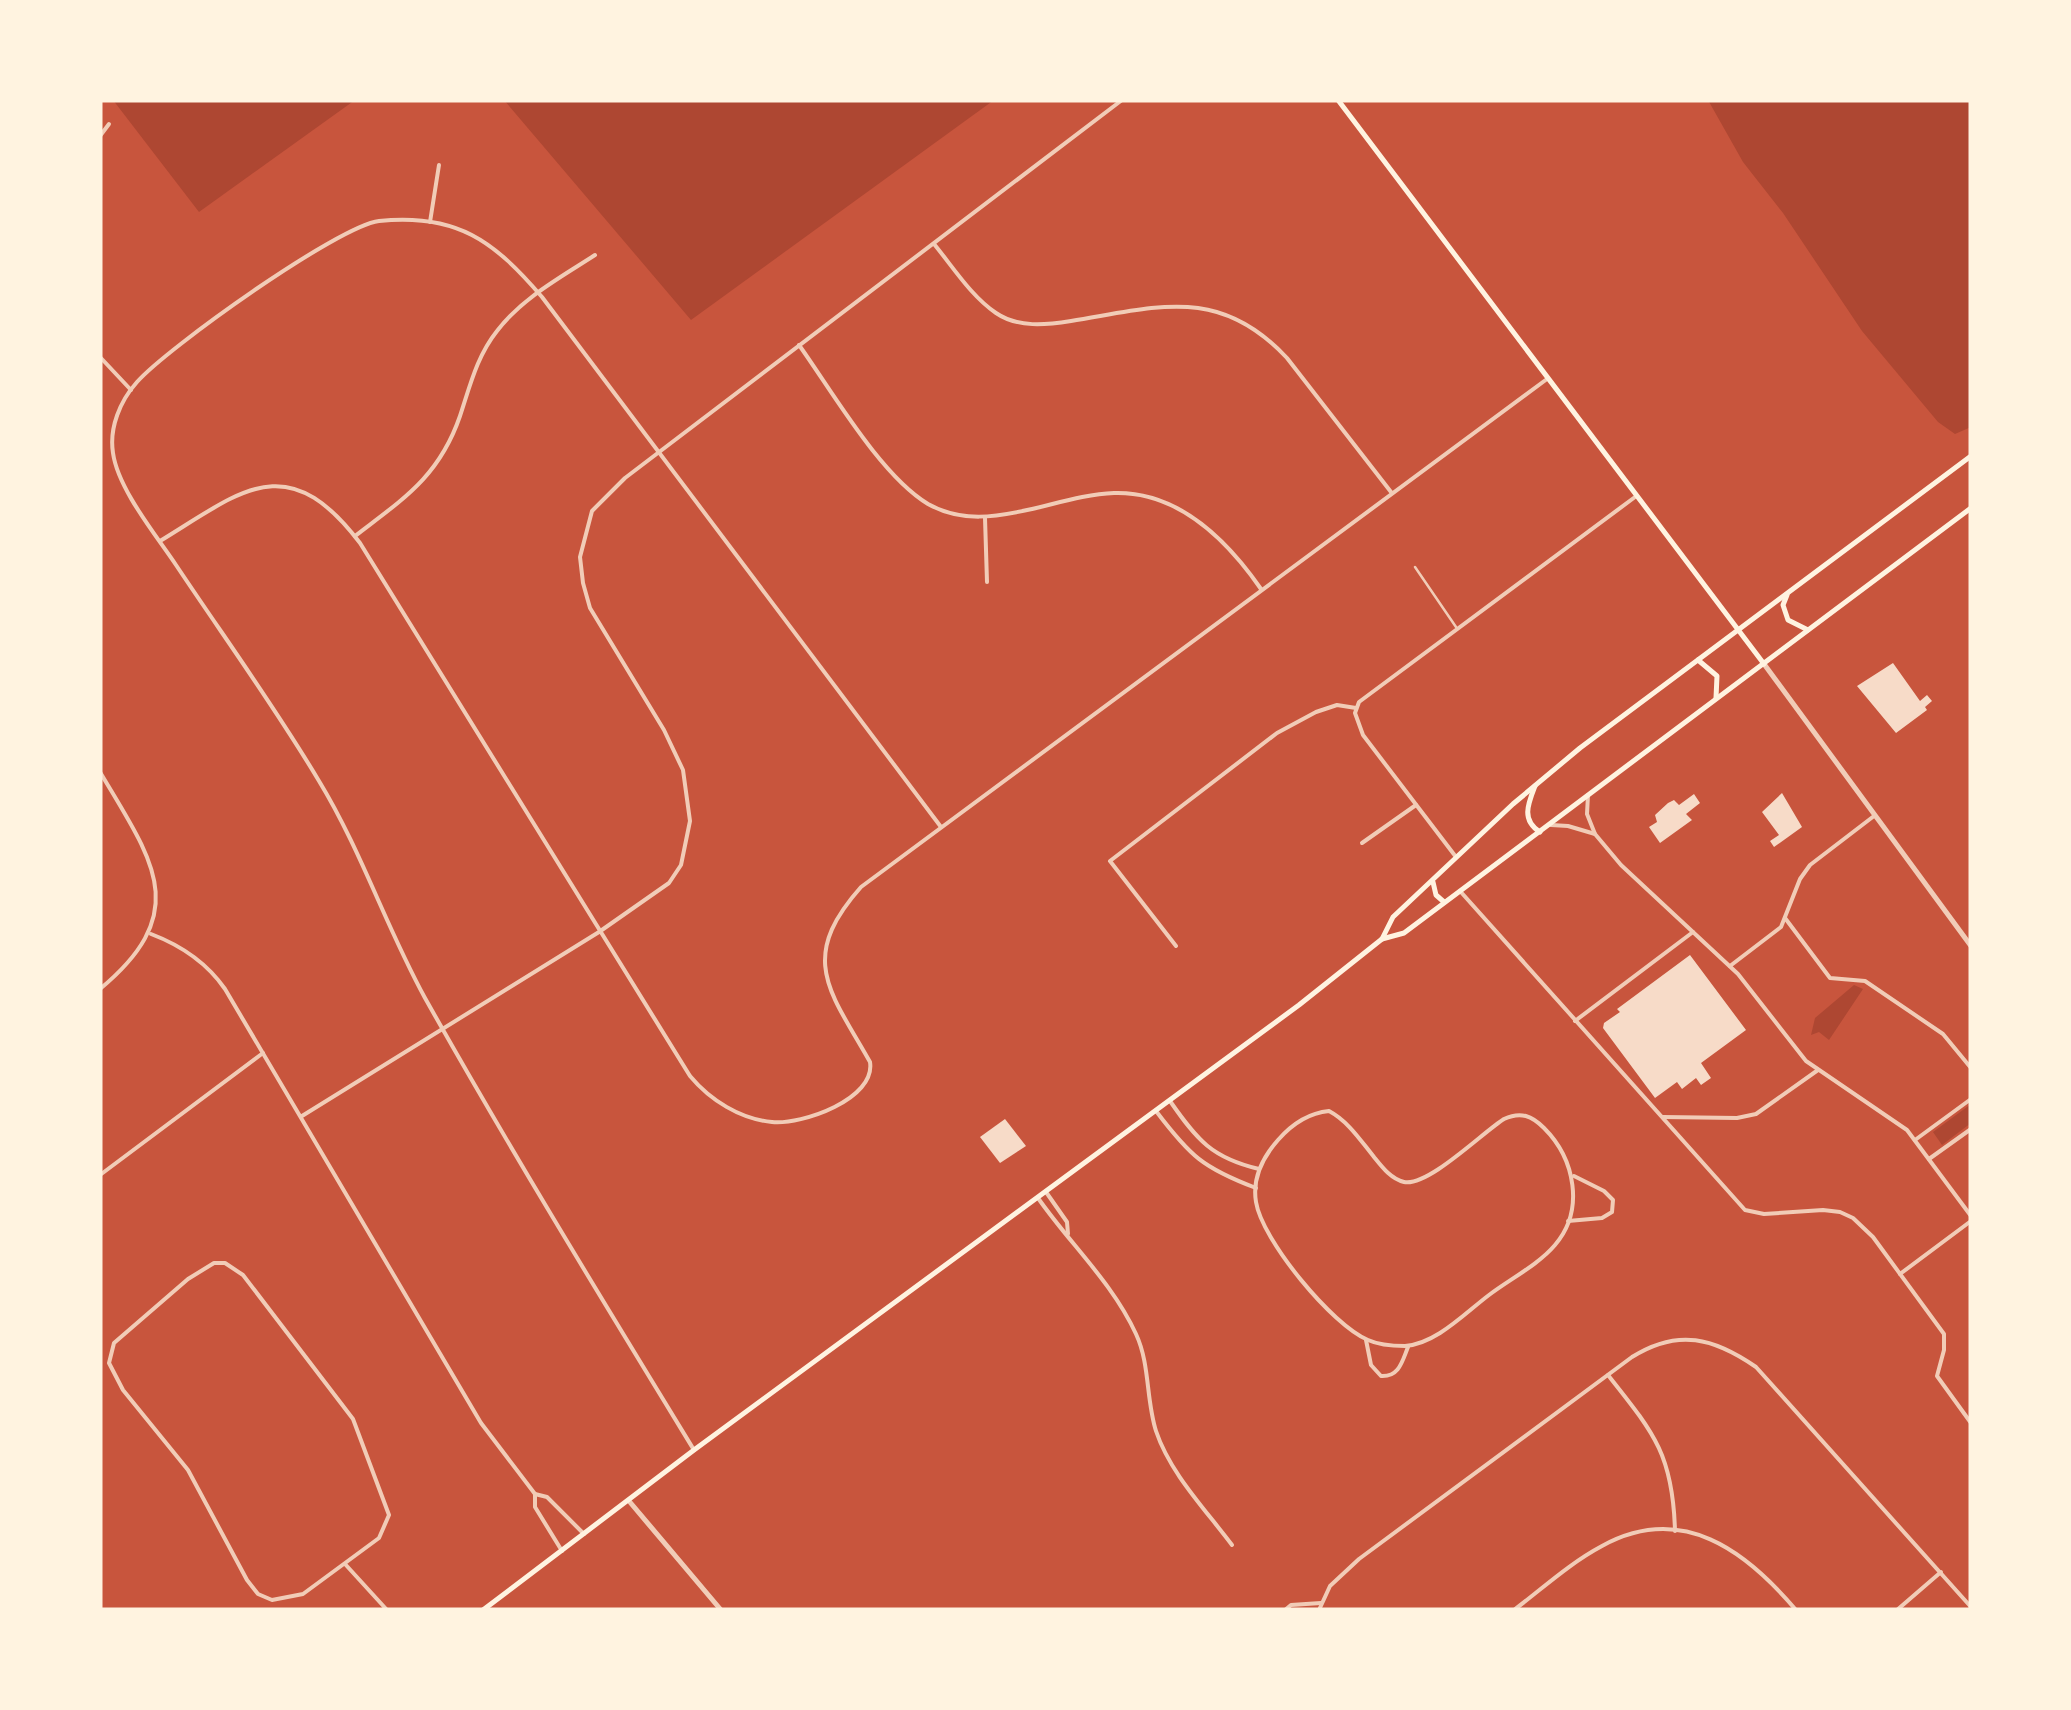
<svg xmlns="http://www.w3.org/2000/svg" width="2071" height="1710" viewBox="0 0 2071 1710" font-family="Manrope,sans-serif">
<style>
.green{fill:#ae4732}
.building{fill:#f7dbc8}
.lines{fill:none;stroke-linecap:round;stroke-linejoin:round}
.service{stroke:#f1ccb7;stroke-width:2.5}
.minor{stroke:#f1ccb7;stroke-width:4}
.tertiary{stroke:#f1ccb7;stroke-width:5}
.secondary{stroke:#fff3e0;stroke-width:5}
</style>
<rect width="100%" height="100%" fill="#c8553d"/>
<g class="green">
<path d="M113,100H355L199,212Z"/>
<path d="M504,100H994L691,320Z"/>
<path d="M1708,100H1971V427L1955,434L1938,422L1862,331L1783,213L1743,162Z"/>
<path d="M1854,985L1863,989L1829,1040L1819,1032L1811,1035L1815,1018Z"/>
<path d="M1971,1104V1123L1942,1145L1933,1132Z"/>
</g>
<g class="building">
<path d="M1893,663L1920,701L1927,695L1932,701L1925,707L1927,710L1896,733L1857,686Z"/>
<path d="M1782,793L1802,827L1774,847L1770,841L1779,835L1762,812Z"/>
<path d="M1694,794L1700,803L1686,814L1692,820L1660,843L1649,827L1657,822L1655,815L1668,803L1674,800L1679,805Z"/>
<path d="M1690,955L1746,1030L1701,1063L1711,1078L1701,1085L1696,1078L1682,1089L1677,1082L1655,1098L1603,1028L1604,1023L1620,1012L1617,1009Z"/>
<path d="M1005,1119L1026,1146L1000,1163L980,1137Z"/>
</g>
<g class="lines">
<path class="service" d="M1415,567L1456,627"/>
<g class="minor">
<path d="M100,136L109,124"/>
<path d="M430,222L439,165"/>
<path d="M934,244C953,267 971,296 996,313C1018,328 1046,325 1071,321C1158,307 1219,285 1287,358L1391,492"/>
<path d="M799,345C832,391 880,475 928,504C962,523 996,517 1032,509C1058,503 1087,494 1114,493C1179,491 1227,540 1261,589"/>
<path d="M100,357L131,390"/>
<path d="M985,518L987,582"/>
<path d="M355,536C403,499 439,477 460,416C470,386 477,356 497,331C522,298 561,277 595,255"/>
<path d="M160,541C242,491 287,447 360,543L690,1076C710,1100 740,1119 772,1122C802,1125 876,1099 870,1062C830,991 797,959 861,887L1547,379"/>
<path d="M100,772C152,860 194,911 100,989"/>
<path d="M1588,795L1587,814L1595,834L1621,865L1738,974L1806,1061L1907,1130L1971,1216"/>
<path d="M1551,825L1568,826L1595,834"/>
<path d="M1362,843L1416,805"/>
<path d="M1456,857L1363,735L1355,713L1359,702L1635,497"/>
<path d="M1460,891L1745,1210L1764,1214L1823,1210L1840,1212L1853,1218L1873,1237L1944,1334V1350L1937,1376L1971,1423"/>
<path d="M1785,918L1830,978L1865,981L1943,1034L1971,1068"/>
<path d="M151,934C180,945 207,963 225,989L481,1423L535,1494"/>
<path d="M1176,946L1110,861L1277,733L1316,712L1337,705L1356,708"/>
<path d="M1730,966L1781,927L1800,879L1810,865L1874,816"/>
<path d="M1575,1021L1693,932"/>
<path d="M1170,1101C1197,1140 1212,1158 1259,1169"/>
<path d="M1156,1111C1190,1156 1203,1168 1256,1188"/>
<path d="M1329,1111C1348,1121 1361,1141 1374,1157C1382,1167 1391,1179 1404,1182C1428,1187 1483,1132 1504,1119C1521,1111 1532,1116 1544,1128C1575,1159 1585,1210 1555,1245C1538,1265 1510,1279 1489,1295C1465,1313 1436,1344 1405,1346C1393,1346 1379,1345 1368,1340C1332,1325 1262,1240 1256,1202C1252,1178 1263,1157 1278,1140C1292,1124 1308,1113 1329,1111Z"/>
<path d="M302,1116L599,932L669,883L681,865L690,821L683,770L664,730L590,608L583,583L580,557L592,511L625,478L1122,100"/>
<path d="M1663,1117L1737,1118L1756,1114L1818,1070"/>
<path d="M1915,1140L1971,1099"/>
<path d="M1929,1159L1971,1129"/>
<path d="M100,1175L263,1053"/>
<path d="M1046,1192L1067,1222L1068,1234"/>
<path d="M1038,1198C1070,1244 1112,1282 1136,1334C1150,1364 1146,1400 1156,1431C1170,1473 1205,1509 1232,1545"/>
<path d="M1568,1221L1602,1218L1612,1212L1613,1200L1604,1191L1574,1176"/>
<path d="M214,1263H225L243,1275L353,1419L389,1515L379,1538L303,1594L272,1600L258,1594L247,1580L188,1470L123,1390L109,1363L114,1343L188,1279Z"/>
<path d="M1900,1274L1971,1221"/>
<path d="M1366,1340L1371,1365L1381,1376C1399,1377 1402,1362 1408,1347"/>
<path d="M1608,1375C1654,1433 1673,1455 1675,1531"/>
<path d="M694,1450C603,1301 511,1151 425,998C386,927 361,850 319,781C275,707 224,637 176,565C156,535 118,489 113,453C109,428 120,401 137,382C167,348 338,226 379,221C457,213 494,241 542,297L941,827"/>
<path d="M562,1551L535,1507V1494L547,1497L584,1534"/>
<path d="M345,1564L387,1610"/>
<path d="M1285,1610L1291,1605L1321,1603"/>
<path d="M1319,1610L1330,1586L1359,1559L1632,1357C1678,1328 1714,1338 1756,1367L1971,1607"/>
<path d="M1514,1610C1543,1588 1570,1563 1602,1546C1682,1502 1746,1551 1796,1610"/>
<path d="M1897,1610L1941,1572"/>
</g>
<g class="tertiary">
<path d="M1764,664L1971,946"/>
<path d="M629,1501L721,1610"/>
</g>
<g class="secondary">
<path d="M1338,100L1764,664"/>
<path d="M1787,595L1783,605L1788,620L1808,630"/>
<path d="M1698,660L1717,676L1716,698"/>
<path d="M1535,786C1528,804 1521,820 1540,832"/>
<path d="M1433,882L1436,895L1444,902"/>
<path d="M1382,939L1404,933L1971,508"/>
<path d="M483,1610L694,1450L1299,1005L1382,939L1393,917L1513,804L1580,748L1971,456"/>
</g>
</g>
<rect width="2071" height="1710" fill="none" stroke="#fff3e0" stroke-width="205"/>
</svg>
